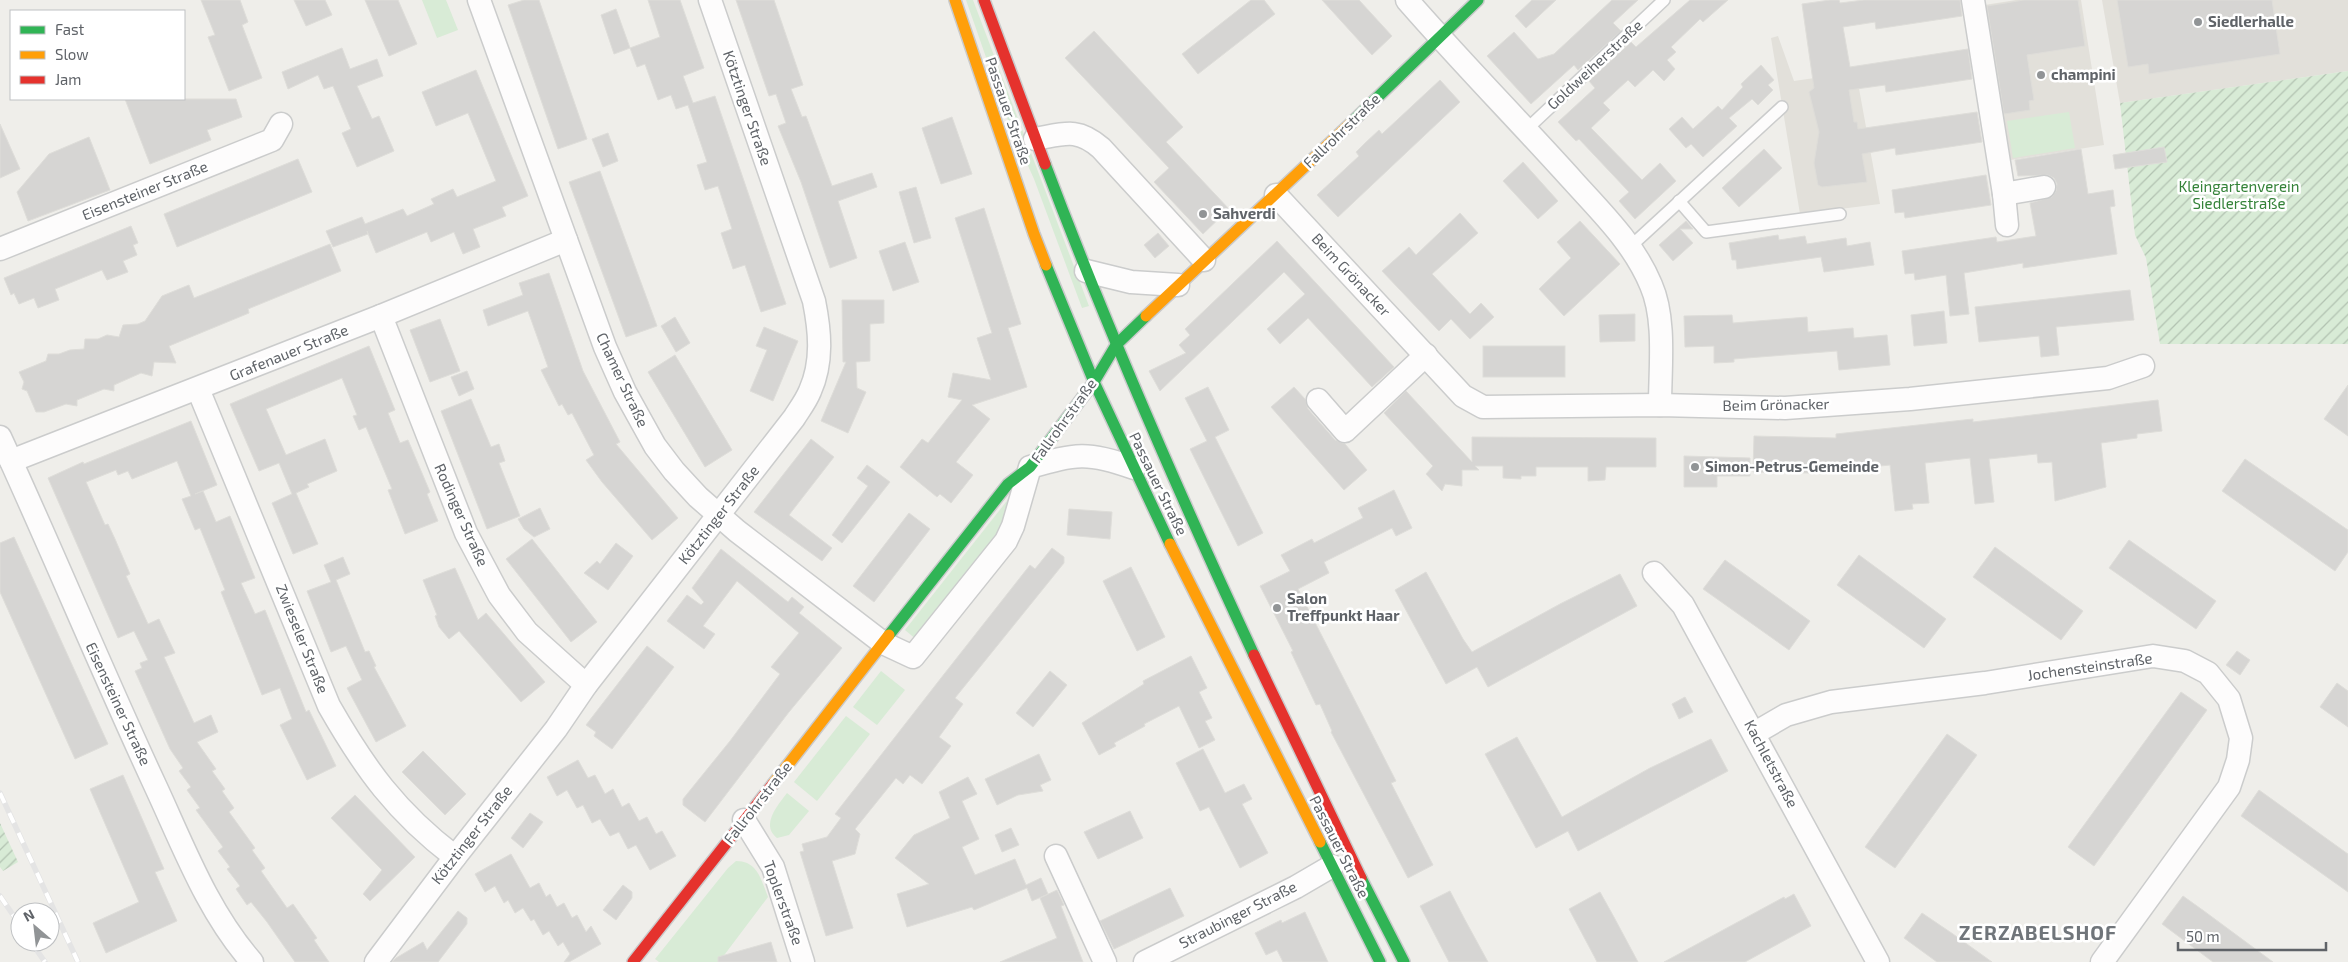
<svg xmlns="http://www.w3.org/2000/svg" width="2348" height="962" viewBox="0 0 2348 962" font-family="'Exo 2',sans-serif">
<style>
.education{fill:#e2e0da}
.grass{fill:#d8ebd6}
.garden{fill:url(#garden-furrows)}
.building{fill:#d6d5d3;stroke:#deddd9}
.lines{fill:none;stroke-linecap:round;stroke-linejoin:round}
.lane-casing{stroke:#cbcccc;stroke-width:14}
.street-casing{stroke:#cbcccc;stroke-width:25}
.fast-casing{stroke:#cacacb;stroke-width:14}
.slow-casing{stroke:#cacacb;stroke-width:14}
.jam-casing{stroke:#cacacb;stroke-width:14}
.lane{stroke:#fdfcfc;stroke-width:11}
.street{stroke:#fdfcfc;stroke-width:22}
.fast{stroke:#30b455;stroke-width:11}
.slow{stroke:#ff9f0a;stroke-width:11}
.jam{stroke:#e5322d;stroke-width:11}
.rail-casing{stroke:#e4e4e4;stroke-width:5.5}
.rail{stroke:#fff;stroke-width:4;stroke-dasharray:11;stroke-linecap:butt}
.poi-dot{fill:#919496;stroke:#fff;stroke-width:2}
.labels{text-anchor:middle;stroke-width:5;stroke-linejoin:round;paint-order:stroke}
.poi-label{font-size:15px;font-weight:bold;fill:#5f6368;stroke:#fff;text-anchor:start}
.street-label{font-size:15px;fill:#5f6368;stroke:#fff}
.park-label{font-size:15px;fill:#348238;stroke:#fff}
.district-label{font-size:20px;font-weight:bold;letter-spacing:1px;fill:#70757a;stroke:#fff}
</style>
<defs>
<pattern id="garden-furrows" width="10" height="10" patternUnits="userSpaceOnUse" patternTransform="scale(1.25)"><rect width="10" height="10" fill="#d8ebd6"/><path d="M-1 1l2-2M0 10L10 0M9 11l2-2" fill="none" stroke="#b2c2b1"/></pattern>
</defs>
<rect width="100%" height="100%" fill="#efeeea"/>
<g class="education">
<path d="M2016,0H2081L2104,145L2004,161L1978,6Z"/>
<path d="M2102,0H2348V71L2120,103Z"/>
<path d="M1778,36L1794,81L1856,72L1880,204L1800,214L1771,38Z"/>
</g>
<g class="grass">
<path d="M422,0H446L458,30L437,38Z"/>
<path d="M966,0H973L1089,306L1082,308L1034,179L1010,126Z"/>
<path d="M2069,112L2075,148L2013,158L2007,121Z"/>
<path d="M1010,497L1002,528L917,640L905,630Z"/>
<path d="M881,671L905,690L877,725L853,707Z"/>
<path d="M846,716L870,734L817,801L794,782Z"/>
<path d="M787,793L809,811L789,835L777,838C760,825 778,805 787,793Z"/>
<path d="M736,861C758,861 761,880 768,897L719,962H659L655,959L728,868Z"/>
</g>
<g class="garden">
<path d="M2348,71V344H2160L2146,258L2135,235L2120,103Z"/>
<path d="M0,823L18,862L3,871L0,867Z"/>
</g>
<g class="building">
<path d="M201,0H240L248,22L242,25L262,78L229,91L208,37L215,35Z"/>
<path d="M294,0H325L332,15L306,26Z"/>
<path d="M365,0H398L417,44L389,56Z"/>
<path d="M524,0H539L587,139L558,149L508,5Z"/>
<path d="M648,0H680L704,68L683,76L693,103L715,96L786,304L761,312L745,265L733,269L721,233L732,229L718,186L705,190L697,165L707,162L688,105L676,109L671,95L658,100L645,64L637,67L630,48L660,37Z"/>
<path d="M736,0H774L803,85L791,89L802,117L806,116L832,186L872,173L877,187L838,201L857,258L830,268L801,182L778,126L786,123L776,94L769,96Z"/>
<path d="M1251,0H1264L1275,14L1198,74L1182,54Z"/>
<path d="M1322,0H1359L1392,36L1372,55Z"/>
<path d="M1532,0H1556L1526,28L1515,16Z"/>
<path d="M1612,0H1638L1613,23L1621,31L1578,70L1574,65L1531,104L1487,56L1514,32L1538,59L1554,54Z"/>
<path d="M1690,0H1728L1703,22L1700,19L1671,47L1676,52L1667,60L1675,69L1664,81L1653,70L1635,87L1628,80L1603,103L1610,110L1591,128L1642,180L1660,163L1676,181L1635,219L1619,201L1629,192L1579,139L1576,141L1558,122L1595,88L1589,81L1631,42L1636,47Z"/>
<path d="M1830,0H1839L1840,3L1864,0H1960L1962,16L1876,29L1875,22L1843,27L1850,67L1968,49L1972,79L1886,92L1885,85L1849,90L1854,122H1857L1858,129L1977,112L1982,142L1896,155L1895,148L1862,154L1867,182L1822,187L1818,185L1814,163L1819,132L1809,92L1814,88L1802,4Z"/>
<path d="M2024,0H2078L2085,46L2027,55L2034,100L2029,101L2030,110L2004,114L1987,6Z"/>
<path d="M2117,0H2272L2280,54L2149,74L2148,64L2128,67Z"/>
<path d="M616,9L630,48L614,54L601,15Z"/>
<path d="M1094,31L1183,127L1166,142L1229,209L1203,234L1154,182L1169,168L1065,58Z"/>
<path d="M342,48L350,69L377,59L383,76L357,86L372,119L379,116L394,151L357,167L342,133L351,129L333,86L324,89L318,75L288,89L282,72Z"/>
<path d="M1761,65L1774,80L1768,85L1773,90L1758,105L1752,99L1729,118L1737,126L1703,157L1691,144L1686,148L1669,129L1682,117L1693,129L1718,106L1722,110L1743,87L1741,84Z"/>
<path d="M476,70L528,196L502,207L506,216L473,229L480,247L463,254L454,232L431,242L427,232L376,253L367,231L368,234L333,247L326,231L362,217L365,224L403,209L407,216L434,204L431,199L453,189L457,197L496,181L468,113L436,126L422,92Z"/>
<path d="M1440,80L1460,102L1338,217L1317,195L1359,156L1356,152L1364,144L1379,130L1382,134Z"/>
<path d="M125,99H236L242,117L207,130L211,140L150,164Z"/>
<path d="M952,117L972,174L941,184L922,128Z"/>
<path d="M0,124L20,169L0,178Z"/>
<path d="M608,133L618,161L603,167L592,139Z"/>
<path d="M89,137L110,190L28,221L17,192L49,154Z"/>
<path d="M2164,147L2167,162L2115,169L2113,155Z"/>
<path d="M1764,149L1782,168L1739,207L1722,188Z"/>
<path d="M2081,149L2088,194L2113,190L2115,206L2110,207L2117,254L2023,268V263L1964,273L1969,314L1950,316L1946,275L1915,280L1914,273L1905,274L1902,251L1996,237L1997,242L2036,236L2030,203L2052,197L2056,191L2057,184L2054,178L2048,175L2018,176L2015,160Z"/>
<path d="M298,159L312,192L177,247L164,214Z"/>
<path d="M1523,162L1558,201L1538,219L1503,181Z"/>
<path d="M600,171L657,326L626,337L569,182Z"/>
<path d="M1986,175L1991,205L1905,218L1904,212L1895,213L1892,190Z"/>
<path d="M916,187L931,238L914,243L899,192Z"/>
<path d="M984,208L1021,324L1008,328L1027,387L972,405L990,419L956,462L973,475L951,503L940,494L937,497L900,467L922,439L928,443L962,400L948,397L953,373L991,380L977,338L992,333L955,218Z"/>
<path d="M1460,213L1478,233L1432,274L1470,314L1481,303L1494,317L1470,339L1451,319L1439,331L1382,271L1409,247L1416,255Z"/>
<path d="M1580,221L1620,264L1564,316L1539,289L1571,258L1557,242Z"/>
<path d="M1686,221L1693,229H1680L1693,243L1673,261L1659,245Z"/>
<path d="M131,226L138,243L133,245L137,255L123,261L128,272L107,280L102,270L55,289L59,300L38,308L34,298L19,304L14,293L11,295L4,278Z"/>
<path d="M1158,233L1169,246L1155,258L1144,245Z"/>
<path d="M1778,235L1779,240L1805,236L1807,244L1846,238L1847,246L1870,242L1874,265L1824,272L1821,257L1737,269L1736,260H1732L1729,243Z"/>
<path d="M1277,241L1394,367L1372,387L1308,318L1280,344L1267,329L1305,294L1284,272L1160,391L1149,371L1186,353L1179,345L1190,335L1185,329Z"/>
<path d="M905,242L919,282L893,291L879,251Z"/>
<path d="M330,244L341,271L248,309L249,313L169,346L176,363L154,362L152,376L141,373L114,385V391L104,389L77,400V406L66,404L44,412H36L27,391L22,389L24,382L19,372L46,361L48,354H59L70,350L84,349L85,339H98L107,335L119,337L123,325L138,324L145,321L162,296L189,285L194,298Z"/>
<path d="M549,273L583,371L620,442L616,444L678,518L652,540L602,482L586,460L594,455L572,413L568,415L562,404L559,406L541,370L548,367L528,311L488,326L483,310L523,295L519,283Z"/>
<path d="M2130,290L2134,320L2056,327L2059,355L2041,357L2039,336L1979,342L1975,307Z"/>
<path d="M842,300H884V323L870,324V361L856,362L857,388L866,392L848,433L821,421L846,362H843Z"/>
<path d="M1944,311L1947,343L1914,346L1911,315Z"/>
<path d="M1635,314V341L1600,342L1599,315Z"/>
<path d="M1732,315L1733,323L1807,317L1808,332L1853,328L1854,338L1887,335L1890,365L1839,370L1837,351L1734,359V362L1714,363V346L1685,347L1684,316Z"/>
<path d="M675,317L690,343L676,352L661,326Z"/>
<path d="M440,319L460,371L430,382L410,330Z"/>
<path d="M764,327L798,341L773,401L750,391L767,350L756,346Z"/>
<path d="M369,346L395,410L388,413L400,443L408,440L430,492L427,494L438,521L405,534L388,490L392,489L366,427L359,430L353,416L357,415L342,378L266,409L286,455L325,439L337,471L307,484L309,487L296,493L318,544L293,554L272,503L292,494L279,463L259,471L230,404Z"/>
<rect x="1483" y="346" width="82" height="31"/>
<path d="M675,355L732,450L705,467L648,372Z"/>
<path d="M467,371L474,389L459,396L451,377Z"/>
<path d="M2348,385V436L2324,419Z"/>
<path d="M1208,387L1229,430L1215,437L1263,533L1238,546L1190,449L1207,441L1185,398Z"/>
<path d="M1294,387L1305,399L1308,409L1335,440L1345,444L1367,470L1344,490L1271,407Z"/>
<path d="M1406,391L1472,462V437L1656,438V467H1606L1605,480L1588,481V467H1536V476H1521V479L1503,478V466H1475L1479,470H1462V486L1445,484L1442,491L1426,474L1433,466L1384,413Z"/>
<path d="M471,399L491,447L499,444L505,461L499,463L520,516L487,529L441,411Z"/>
<path d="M2158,400L2162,431L2137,434V438L2101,443L2106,487L2055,501L2052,462L2038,463L2037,454L1989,459L1994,502L1975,504L1970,458L1925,463L1929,503L1912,504L1913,509L1895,511L1890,465L1808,473L1753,472L1754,436L1836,438V434L1973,419V422Z"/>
<path d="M191,421L217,485L195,494L203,491L216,522L230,516L255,578L241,583L255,614L265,610L306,712L309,710L336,766L307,780L280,725L292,719L280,688L262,695L221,592L225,590L200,528L195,530L182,499L191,496L177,461L132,479L128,471L118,475L116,470L86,482L105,525L108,524L115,539L130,574L126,576L148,624L159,619L175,653L164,657L194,723L211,715L218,732L197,742L216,769L212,771L225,789L222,791L234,808L229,812L255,848L252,850L265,868L261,871L287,908L293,904L317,938L314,940L329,962H295L267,922L251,902L247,905L236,889L240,886L227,869L230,867L218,851L223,847L196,810L200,808L187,790L191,787L179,771L183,768L170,749L135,671L142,668L140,663L148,660L134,631L118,638L48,478L83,462L84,464Z"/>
<path d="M811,439L834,457L789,515L832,548L822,561L754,512Z"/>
<path d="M1684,456L1750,458V476H1717V487H1684Z"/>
<path d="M2245,459L2348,530V552L2335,571L2222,491Z"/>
<path d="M867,465L890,482L842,543L832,535L868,486L857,478Z"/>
<path d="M1394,490L1412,528L1396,536L1392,528L1324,562L1329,573L1298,589L1396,781L1391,783L1433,865L1408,878L1331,732L1332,731L1320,704L1316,705L1291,652L1293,651L1260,586L1290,571L1281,555L1312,539L1314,543L1363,518L1358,508Z"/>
<path d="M540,508L550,529L534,537L524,529L518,519Z"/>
<path d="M1069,509L1112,512L1110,539L1067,535Z"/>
<path d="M909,513L930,529L874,602L853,586Z"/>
<path d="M14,537L108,744L75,759L0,592V543Z"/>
<path d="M532,539L597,622L571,642L506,559Z"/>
<path d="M2129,540L2216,601L2196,629L2109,568Z"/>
<path d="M616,543L633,556L608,590L584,573L597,561L600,564Z"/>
<path d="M1995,547L2083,611L2061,640L1973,577Z"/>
<path d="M1052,548L1064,557V563L955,698L963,704L939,737L951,746L922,784L910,775L903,784L896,778L855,829L860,834L855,854L832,861L853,928L826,936L800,852L804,851L802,844L827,837L841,818L835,814L941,678L1030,565L1035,569Z"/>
<path d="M721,549L788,602L792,597L804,607L799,613L842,648L789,712L705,822L683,805V799L730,741L780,674L771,667L799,633L737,581L703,626L715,634L704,649L667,621L687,595L701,605L704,602L692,588Z"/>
<path d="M1859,555L1946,619L1924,648L1837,585Z"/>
<path d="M343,557L350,574L336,580L365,652L369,651L376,666L374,667L406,726L376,742L347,688L362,680L346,646L331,652L307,591L331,582L324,565Z"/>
<path d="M1725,560L1810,621L1789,650L1703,589Z"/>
<path d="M1131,567L1165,637L1137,651L1103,581Z"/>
<path d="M455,568L478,620L486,613L545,682L521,702L459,631L449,639L439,627L435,616L437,615L423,580Z"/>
<path d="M1426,572L1463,639L1472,652L1560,604L1620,574L1637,606L1488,687L1477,667L1446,684L1395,590Z"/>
<path d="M647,646L674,667L612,749L594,736L596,732L586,725Z"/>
<path d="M2237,651L2250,660L2240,675L2226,665Z"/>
<path d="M1191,656L1207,688L1199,692L1212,718L1205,721L1215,740L1199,748L1179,706L1144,724L1145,726L1114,743L1116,746L1099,755L1082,723L1144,684L1143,681Z"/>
<path d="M1050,671L1067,685L1033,727L1016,713Z"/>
<path d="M2337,683L2348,691V727L2320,707Z"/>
<path d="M2181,692L2207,710L2094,866L2068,847Z"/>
<path d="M1685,697L1693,712L1679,719L1672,704Z"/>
<path d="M1947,734L1977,755L1895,868L1865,847Z"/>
<path d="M1517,737L1562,817L1650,768L1711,739L1728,771L1578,851L1568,831L1536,848L1485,754Z"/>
<path d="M1203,749L1225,793L1244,784L1252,799L1242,804L1268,853L1240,868L1209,807L1200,811L1176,763Z"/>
<path d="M423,751L466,794L445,815L402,772Z"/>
<path d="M1039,754L1051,780L1040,785L1043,791L1018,795L997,805L985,779Z"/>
<path d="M578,760L588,778L595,775L605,794L613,789L622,807L629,803L639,821L647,817L656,834L662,831L676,856L650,870L636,845L628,849L619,832L610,836L600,819L592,823L583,805L577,808L567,790L557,796L547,777Z"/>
<path d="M123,775L164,869L155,872L177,921L106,953L93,923L139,902L90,789Z"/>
<path d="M968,777L977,794L962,801L979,839L962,847L975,875L1015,859L1026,885L1041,878L1048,894L1032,901L1027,888L974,910L972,907L907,927L897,894L929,884L895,858L914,835L950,818L939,792Z"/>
<path d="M2259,790L2348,854V892L2241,816Z"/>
<path d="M355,795L415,857L370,901L363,894L382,870L331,818Z"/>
<path d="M1130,811L1143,838L1098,859L1084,832Z"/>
<path d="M530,813L543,822L523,848L511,838Z"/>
<path d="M1011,828L1019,845L1002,852L995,835Z"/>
<path d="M511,854L530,888L539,883L546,897L550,894L557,907L564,903L572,918L577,915L586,932L591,926L601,944L569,962H564L570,954L563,942L558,946L549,931L543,935L534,919L531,921L523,908L515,913L508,900L504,903L495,886L485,892L475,874Z"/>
<path d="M623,885L632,892V898L616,920L603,910Z"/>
<path d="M1170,888L1184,916L1114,949L1100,921Z"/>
<path d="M1057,890L1064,905L1061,906L1083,962H1000L1057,938L1040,898Z"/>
<path d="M1450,891L1464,918L1488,962H1449L1420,906Z"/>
<path d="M1600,892L1615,919L1638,962H1597L1594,956L1569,909Z"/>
<path d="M1794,894L1811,926L1745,962H1664L1784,897L1785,899Z"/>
<path d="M2183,896L2204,911L2273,962H2213L2162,924Z"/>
<path d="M458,911L467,918V924L438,962H392L396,958L423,942L427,950Z"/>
<path d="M1305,912L1328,962H1283L1277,950L1266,955L1255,933L1281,920L1282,923Z"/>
<path d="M1922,913L1953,934L1992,962H1937L1904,938Z"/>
<path d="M771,942L777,962H718V957Z"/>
</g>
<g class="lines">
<g class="lane-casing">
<g id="lane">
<path d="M1527,129L1664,0"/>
<path d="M1679,201L1706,232L1840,214"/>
<path d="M1631,246L1782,107"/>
</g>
</g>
<g class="street-casing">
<g id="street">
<path d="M479,0L605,347L625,392L655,446L674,471L698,497L737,531L883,643L913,657L1006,541L1013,526L1030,467C1076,454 1087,451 1134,468"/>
<path d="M1407,0C1461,62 1519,121 1574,182C1603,214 1634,244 1651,285C1666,319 1660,368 1660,405"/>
<path d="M1973,0L2004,194L2044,187"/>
<path d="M1035,139C1064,134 1077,127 1101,148L1204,260"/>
<path d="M2004,194L2007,225"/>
<path d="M1276,195L1463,396L1483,407L1660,405L1785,408L1910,399L2108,378L2143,366"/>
<path d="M0,249L272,140L281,124"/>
<path d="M1086,271L1131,282L1178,285"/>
<path d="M381,316L466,533L499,595L527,632L586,685"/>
<path d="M198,389L329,706C365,769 396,812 455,857"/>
<path d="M1318,400L1345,431L1426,355"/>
<path d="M0,437C53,552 101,669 154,783C183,845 207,911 252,962"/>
<path d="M11,461L381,316L566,240"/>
<path d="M1654,573L1683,605L1878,962"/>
<path d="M1755,733L1786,715L1831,702L1985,683L2153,656L2185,661L2208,673L2229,699L2241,738L2238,760L2229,787L2102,962"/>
<path d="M744,820L773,867L803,962"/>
<path d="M1056,856L1105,962"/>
<path d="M376,962L455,857L556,729L586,685L794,418C799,410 806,401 810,391C823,362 820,331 814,301L710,0"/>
<path d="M1145,962L1296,887L1332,866"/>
</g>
</g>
<g class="fast-casing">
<g id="fast">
<path d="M1351,123L1478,0"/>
<path d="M1045,164C1108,331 1179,494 1254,655"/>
<path d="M1046,265L1094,382L1170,544"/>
<path d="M889,635L1008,484L1030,467L1094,382L1116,345L1146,316"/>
<path d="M1320,842L1380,962"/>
<path d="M1361,878L1404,962"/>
</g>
</g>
<g class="slow-casing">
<g id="slow">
<path d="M955,0L1034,234L1046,265"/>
<path d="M1146,316L1351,123"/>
<path d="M1170,544L1320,842"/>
<path d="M773,784L889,635"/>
</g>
</g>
<g class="jam-casing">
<g id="jam">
<path d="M984,0L1045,164"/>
<path d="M1254,655L1361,878"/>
<path d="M633,962L773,784"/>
</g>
</g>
<use href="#lane" class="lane"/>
<use href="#street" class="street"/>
<use href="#fast" class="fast"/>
<use href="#slow" class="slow"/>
<use href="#jam" class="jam"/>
<g class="rail-casing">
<g id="rail">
<path d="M0,793L78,962"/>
<path d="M0,896L20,925"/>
<path d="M31,942L45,962"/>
</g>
</g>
<use href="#rail" class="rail"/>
</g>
<g class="poi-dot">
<circle cx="2198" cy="22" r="5"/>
<circle cx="2041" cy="75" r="5"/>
<circle cx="1203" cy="214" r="5"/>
<circle cx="1695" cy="467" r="5"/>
<circle cx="1277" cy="608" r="5"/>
</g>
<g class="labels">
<g class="poi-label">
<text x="2208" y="27">Siedlerhalle</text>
<text x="2051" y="80">champini</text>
<text x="1213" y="219">Sahverdi</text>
<text x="1705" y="472">Simon-Petrus-Gemeinde</text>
<text x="1287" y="604">Salon<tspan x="1287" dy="17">Treffpunkt Haar</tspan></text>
</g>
<g class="street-label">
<text transform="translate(1595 65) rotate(-43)" y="5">Goldweiherstraße</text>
<text transform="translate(747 108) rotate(71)" y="5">Kötztinger Straße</text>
<text transform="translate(1008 111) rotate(71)" y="5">Passauer Straße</text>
<text transform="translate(1342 131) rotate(-44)" y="5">Fallrohrstraße</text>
<text transform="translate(145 191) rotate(-22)" y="5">Eisensteiner Straße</text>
<text transform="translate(1351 275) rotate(47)" y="5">Beim Grönacker</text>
<text transform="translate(289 353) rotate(-22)" y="5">Grafenauer Straße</text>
<text transform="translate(622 380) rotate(65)" y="5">Chamer Straße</text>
<text transform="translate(1776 405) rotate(-1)" y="5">Beim Grönacker</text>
<text transform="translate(1064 421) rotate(-54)" y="5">Fallrohrstraße</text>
<text transform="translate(1158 484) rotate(64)" y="5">Passauer Straße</text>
<text transform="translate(461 515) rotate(66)" y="5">Rodinger Straße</text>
<text transform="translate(719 515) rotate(-52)" y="5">Kötztinger Straße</text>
<text transform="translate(302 639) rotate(68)" y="5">Zwieseler Straße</text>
<text transform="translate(2090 667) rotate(-8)" y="5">Jochensteinstraße</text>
<text transform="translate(118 704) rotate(65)" y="5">Eisensteiner Straße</text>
<text transform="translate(1771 764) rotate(62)" y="5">Kachletstraße</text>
<text transform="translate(758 803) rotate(-52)" y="5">Fallrohrstraße</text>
<text transform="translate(472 835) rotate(-52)" y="5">Kötztinger Straße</text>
<text transform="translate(1339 847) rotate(63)" y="5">Passauer Straße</text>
<text transform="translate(783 903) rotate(70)" y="5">Toplerstraße</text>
<text transform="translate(1238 915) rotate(-27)" y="5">Straubinger Straße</text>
</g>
<g class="park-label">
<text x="2239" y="192">Kleingartenverein<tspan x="2239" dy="17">Siedlerstraße</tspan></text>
</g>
<g class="district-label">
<text x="2038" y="940">ZERZABELSHOF</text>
</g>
</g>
<rect x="10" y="10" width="175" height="90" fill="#ffffff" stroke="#bfc1c3"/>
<rect x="20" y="26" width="25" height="8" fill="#30b455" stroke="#bfc1c3"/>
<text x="55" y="35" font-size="15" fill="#5f6368">Fast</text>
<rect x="20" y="51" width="25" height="8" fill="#ff9f0a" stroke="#bfc1c3"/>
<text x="55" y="60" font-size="15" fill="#5f6368">Slow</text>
<rect x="20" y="76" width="25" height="8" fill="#e5322d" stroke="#bfc1c3"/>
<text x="55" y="85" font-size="15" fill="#5f6368">Jam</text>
<g transform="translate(35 927) rotate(332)"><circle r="24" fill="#ffffff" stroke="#bfc1c3"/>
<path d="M0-4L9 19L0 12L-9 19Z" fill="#919496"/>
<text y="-8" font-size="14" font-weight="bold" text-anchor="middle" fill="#5f6368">N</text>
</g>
<path d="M2178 942v8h148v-8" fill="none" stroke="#5f6368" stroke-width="2.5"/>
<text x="2186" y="942" font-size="15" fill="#5f6368" stroke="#ffffff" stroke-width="4" paint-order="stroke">50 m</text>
</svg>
